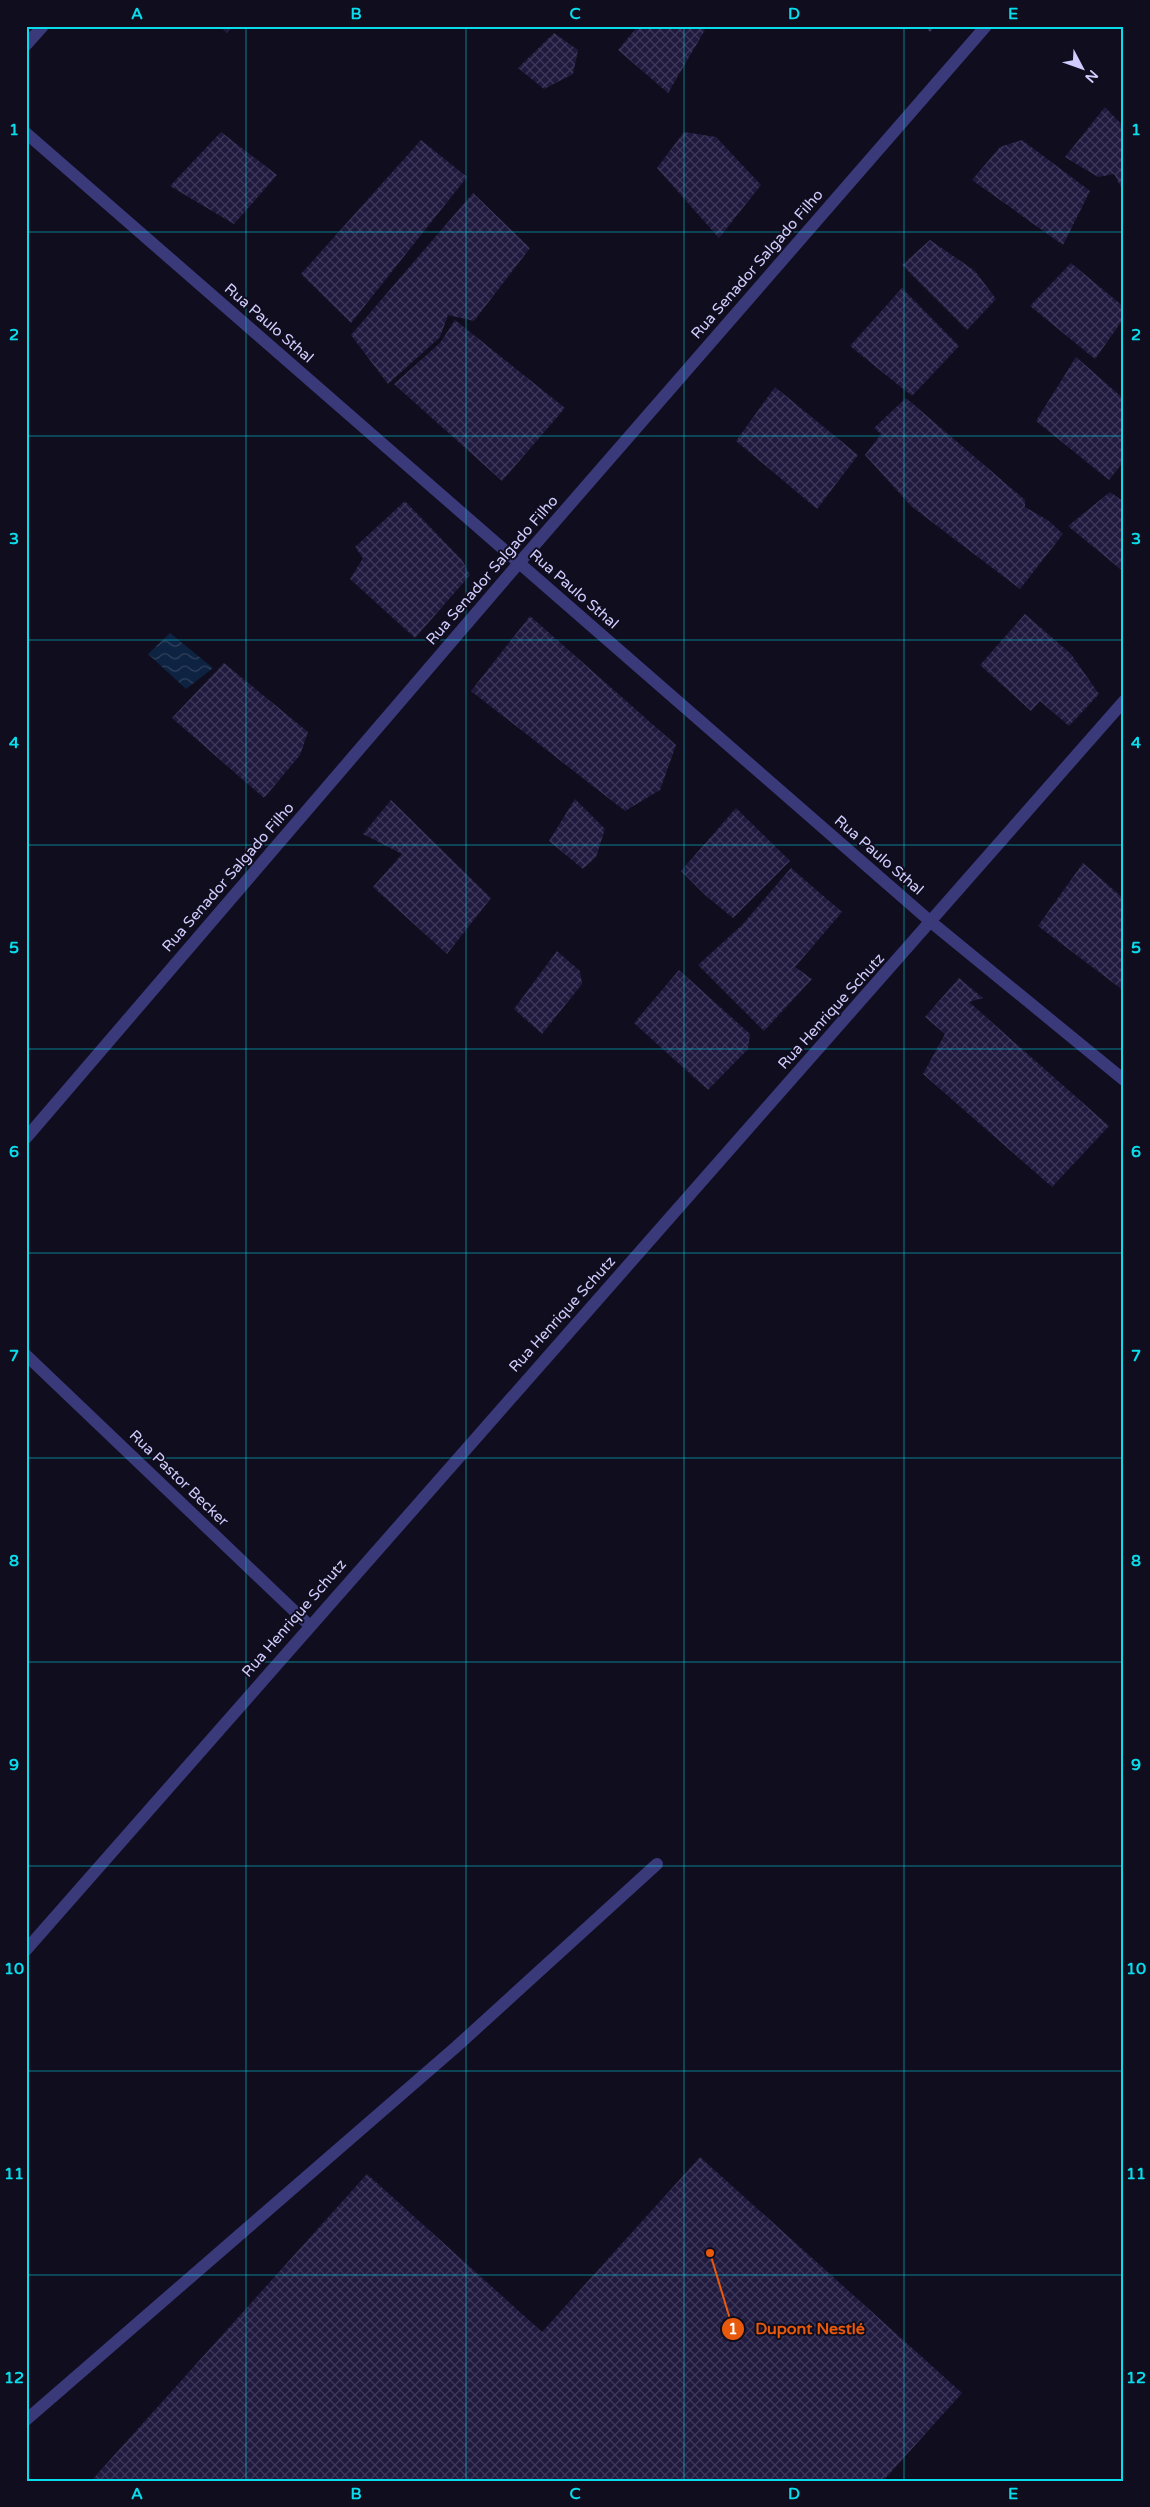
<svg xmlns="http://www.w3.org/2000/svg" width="1150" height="2507" viewBox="0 0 1150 2507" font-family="'Varela Round',sans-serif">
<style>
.water{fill:url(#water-waves)}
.building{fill:url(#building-cross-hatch)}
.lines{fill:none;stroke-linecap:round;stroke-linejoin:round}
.service{stroke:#3a3a7b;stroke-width:12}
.minor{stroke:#3a3a7b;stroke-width:12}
.tertiary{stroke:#3a3a7b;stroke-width:12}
.grid{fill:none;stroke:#09ddec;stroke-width:1;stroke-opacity:0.55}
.labels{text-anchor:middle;stroke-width:4;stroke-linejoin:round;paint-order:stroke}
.street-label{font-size:15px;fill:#d0ccfd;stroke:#0f0d1e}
.leader{fill:none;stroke:#e8590c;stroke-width:2}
.callout-dot{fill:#e8590c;stroke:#0f0d1e;stroke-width:2}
.mark-label{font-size:15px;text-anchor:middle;font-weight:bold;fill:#fff}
.callout-label{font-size:16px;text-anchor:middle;font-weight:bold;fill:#e8590c;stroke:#0f0d1e;stroke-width:4;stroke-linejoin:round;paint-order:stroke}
.neatline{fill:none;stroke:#09ddec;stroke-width:2}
.grid-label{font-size:16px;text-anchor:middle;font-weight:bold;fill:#09ddec}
</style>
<defs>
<pattern id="water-waves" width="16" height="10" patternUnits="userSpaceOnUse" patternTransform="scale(1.25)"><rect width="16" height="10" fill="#0e2341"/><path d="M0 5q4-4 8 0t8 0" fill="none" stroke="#30425d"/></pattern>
<pattern id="building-cross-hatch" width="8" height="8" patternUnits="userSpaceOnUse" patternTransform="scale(1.25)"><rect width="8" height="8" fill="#201a3e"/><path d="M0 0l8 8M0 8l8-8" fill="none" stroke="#3f3a5b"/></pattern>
</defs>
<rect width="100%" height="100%" fill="#0f0d1e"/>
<path class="water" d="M170,633L213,668L186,689L148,654Z"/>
<g class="building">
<path d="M219,26H232L227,33Z"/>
<path d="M638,26H699L705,30L668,93L618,50Z"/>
<path d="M924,26H935L930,32Z"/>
<path d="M554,33L578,50L573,74L544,89L518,68Z"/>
<path d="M1105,107L1124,127V193L1114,174L1098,177L1065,157Z"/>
<path d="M221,132L277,175L234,224L170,186Z"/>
<path d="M684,132L716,137L761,185L719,238L657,168Z"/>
<path d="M421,140L467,177L351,323L301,274Z"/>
<path d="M1022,140L1090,191L1063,245L972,180L1000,147Z"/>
<path d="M473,193L530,248L474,321L448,315L440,337L388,384L351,335Z"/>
<path d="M930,240L975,271L996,299L967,330L902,265Z"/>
<path d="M1071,263L1124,307V318L1095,359L1030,306Z"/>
<path d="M902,288L959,346L912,396L850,346Z"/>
<path d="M455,320L565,408L502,481L394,384L440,343Z"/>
<path d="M1076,357L1124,399V461L1109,480L1036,421Z"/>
<path d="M775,387L858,455L817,509L736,441Z"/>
<path d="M906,398L1025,500V507L1049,521L1063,534L1020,589L911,506L865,455L881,434L874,428Z"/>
<path d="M1110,492L1124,502V572L1068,526Z"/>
<path d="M405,501L462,560L470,575L415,638L350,579L363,558L355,547Z"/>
<path d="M1025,614L1071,654L1099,694L1069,726L1040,701L1031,711L980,665Z"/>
<path d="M530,616L676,745L660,790L625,811L471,691Z"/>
<path d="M224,663L308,732L300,755L264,798L172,718Z"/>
<path d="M575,799L605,829L596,857L583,869L549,841Z"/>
<path d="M391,800L491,898L447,954L373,887L402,854L363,834Z"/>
<path d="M736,808L790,861L733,918L705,895L681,871Z"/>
<path d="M1083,863L1124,899V991L1038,926Z"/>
<path d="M791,868L842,912L795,967L812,979L764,1031L698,965L742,925Z"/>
<path d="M557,951L580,971L582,984L542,1034L514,1009Z"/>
<path d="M679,970L750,1034L748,1049L708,1090L634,1023Z"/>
<path d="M959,978L983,998L969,1002L1109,1126L1052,1187L923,1074L945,1034L925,1017Z"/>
<path d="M700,2157L962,2393L883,2481H91L367,2174L542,2332Z"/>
</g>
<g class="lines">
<g class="service">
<path d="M931,922L1124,1080"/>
<path d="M26,2420L456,2047L657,1864"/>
</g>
<g class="minor">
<path d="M26,133L931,922"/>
<path d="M26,1138L519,563L986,26"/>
<path d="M26,1355L309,1625"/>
<path d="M26,1950C390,1532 760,1119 1124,701"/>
</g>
<path class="tertiary" d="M26,45L43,26"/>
</g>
<path class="grid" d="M246,26V2481M466,26V2481M684,26V2481M904,26V2481M26,232H1124M26,436H1124M26,640H1124M26,845H1124M26,1049H1124M26,1253H1124M26,1458H1124M26,1662H1124M26,1866H1124M26,2071H1124M26,2275H1124"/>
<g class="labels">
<g class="street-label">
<text transform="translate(757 264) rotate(-49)" y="5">Rua Senador Salgado Filho</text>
<text transform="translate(269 323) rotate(41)" y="5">Rua Paulo Sthal</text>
<text transform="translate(492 570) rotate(-49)" y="5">Rua Senador Salgado Filho</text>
<text transform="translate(574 589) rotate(41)" y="5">Rua Paulo Sthal</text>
<text transform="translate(879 855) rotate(41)" y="5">Rua Paulo Sthal</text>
<text transform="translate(228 877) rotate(-49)" y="5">Rua Senador Salgado Filho</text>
<text transform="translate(831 1011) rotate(-48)" y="5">Rua Henrique Schutz</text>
<text transform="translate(562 1314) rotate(-48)" y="5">Rua Henrique Schutz</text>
<text transform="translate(179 1478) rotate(44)" y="5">Rua Pastor Becker</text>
<text transform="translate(294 1618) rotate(-49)" y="5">Rua Henrique Schutz</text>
</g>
</g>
<path class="leader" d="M710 2253L733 2329"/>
<g class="callout-dot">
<circle cx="710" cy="2253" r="5"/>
<circle cx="733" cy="2329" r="12"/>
</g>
<g class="mark-label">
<text x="733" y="2334">1</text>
</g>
<g class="callout-label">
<text x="810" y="2334">Dupont Nestlé</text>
</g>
<rect width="1150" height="2507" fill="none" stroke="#0f0d1e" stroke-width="55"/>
<g transform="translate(1082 68) rotate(131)" stroke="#0f0d1e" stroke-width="4" paint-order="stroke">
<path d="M0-4L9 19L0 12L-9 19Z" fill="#d0ccfd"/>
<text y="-8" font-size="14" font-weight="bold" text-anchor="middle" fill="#d0ccfd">N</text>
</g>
<rect x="28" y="28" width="1094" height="2452" class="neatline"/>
<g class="grid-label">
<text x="137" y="19">A</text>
<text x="356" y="19">B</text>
<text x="575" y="19">C</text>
<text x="794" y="19">D</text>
<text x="1013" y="19">E</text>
<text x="14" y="135">1</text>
<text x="1136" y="135">1</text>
<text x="14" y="340">2</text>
<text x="1136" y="340">2</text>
<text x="14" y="544">3</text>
<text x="1136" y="544">3</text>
<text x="14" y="748">4</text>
<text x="1136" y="748">4</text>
<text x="14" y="953">5</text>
<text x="1136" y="953">5</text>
<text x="14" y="1157">6</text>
<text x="1136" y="1157">6</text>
<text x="14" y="1361">7</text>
<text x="1136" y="1361">7</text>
<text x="14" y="1566">8</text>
<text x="1136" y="1566">8</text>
<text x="14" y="1770">9</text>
<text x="1136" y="1770">9</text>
<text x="14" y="1974">10</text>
<text x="1136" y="1974">10</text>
<text x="14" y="2179">11</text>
<text x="1136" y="2179">11</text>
<text x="14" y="2383">12</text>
<text x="1136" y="2383">12</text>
<text x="137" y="2499">A</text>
<text x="356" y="2499">B</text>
<text x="575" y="2499">C</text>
<text x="794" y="2499">D</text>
<text x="1013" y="2499">E</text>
</g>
</svg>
